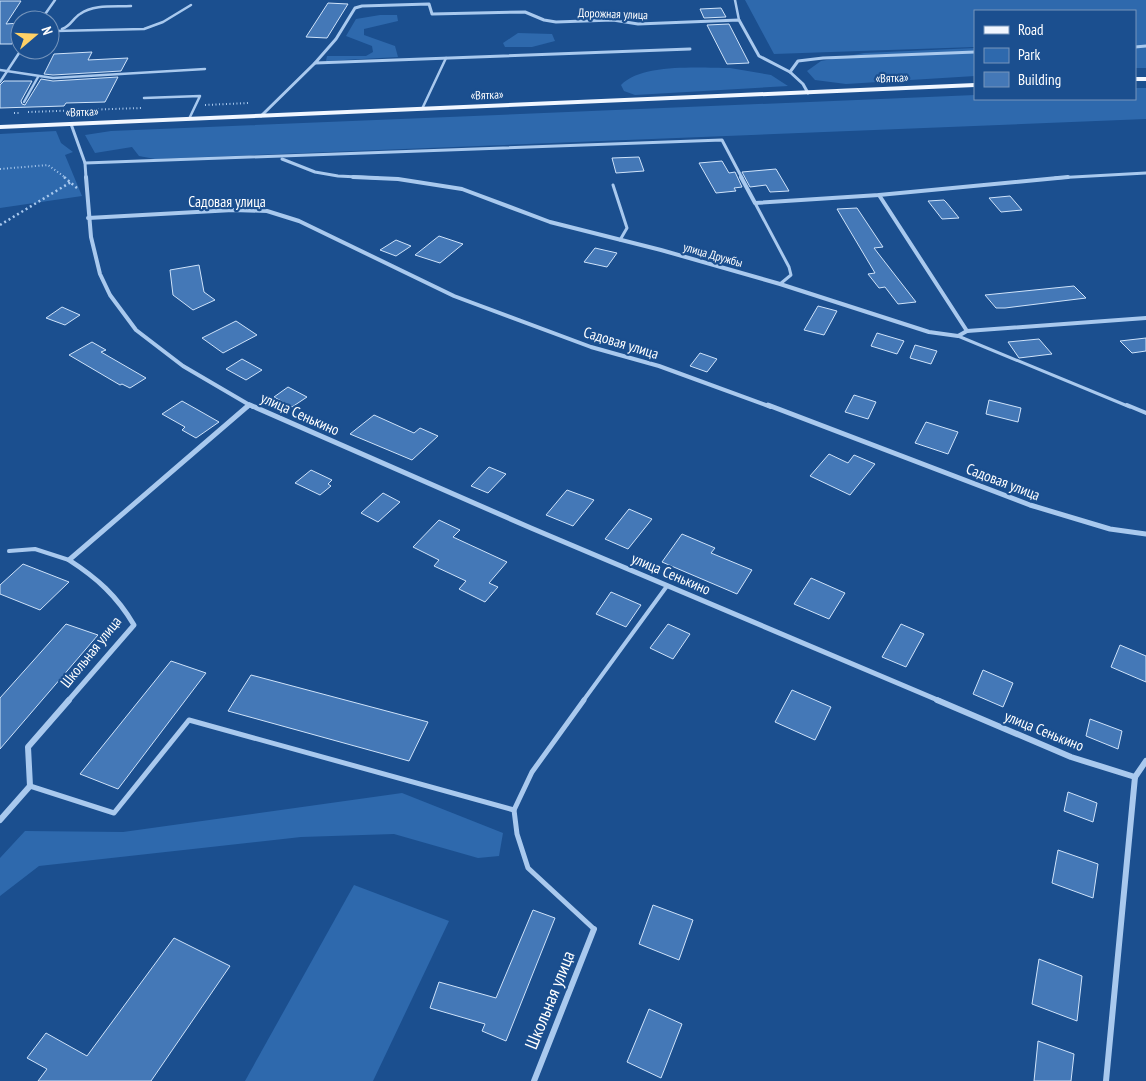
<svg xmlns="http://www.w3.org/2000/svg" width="1146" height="1081" viewBox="0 0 1146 1081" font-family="'PT Sans Narrow',sans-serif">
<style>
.green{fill:#2e69ad}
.building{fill:#4478b7;stroke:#cfe3fa}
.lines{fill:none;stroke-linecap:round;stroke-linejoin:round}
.path-far1{stroke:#a9c9ee;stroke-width:2;stroke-dasharray:1 2.5;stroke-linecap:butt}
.path{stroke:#a9c9ee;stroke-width:2.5;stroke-dasharray:2 3;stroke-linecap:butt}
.lane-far3{stroke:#a9c9ee;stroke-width:2.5}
.lane-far2{stroke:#a9c9ee;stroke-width:3}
.lane-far1{stroke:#a9c9ee;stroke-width:4}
.lane{stroke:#a9c9ee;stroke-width:5}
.street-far3{stroke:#a9c9ee;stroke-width:3}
.street-far2{stroke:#a9c9ee;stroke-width:4}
.street-far1{stroke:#a9c9ee;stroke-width:5}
.street{stroke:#a9c9ee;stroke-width:6}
.primary{fill:#f0f6ff;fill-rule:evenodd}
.labels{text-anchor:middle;stroke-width:4.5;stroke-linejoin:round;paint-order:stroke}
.far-street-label{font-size:12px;fill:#fff;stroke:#1b4f8f}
.street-label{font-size:15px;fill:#fff;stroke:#1b4f8f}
.near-street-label{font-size:18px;fill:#fff;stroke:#1b4f8f}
</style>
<rect width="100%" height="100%" fill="#1b4f8f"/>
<g class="green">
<path d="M745,0H1146V68H1135V11H975V47L774,54Z"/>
<path d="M380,15H397L398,21L364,29V35L395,46L398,57L326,61L327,56H366L373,52L372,46L346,36L356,19Z"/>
<path d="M518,33L552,34L555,41L532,47H505L503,43Z"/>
<path d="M975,48V76L846,84L815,80L807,71L821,61L864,53Z"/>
<path d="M730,68L771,75L788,86L635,95L624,91L621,85C642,63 701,68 730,68Z"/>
<path d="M1135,88H1146V119L155,159L139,156L132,147L95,153L85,135L111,131L975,95V99H1135Z"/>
<path d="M56,131L61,143L73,152L65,155L82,196L0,208V134Z"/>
<path d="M402,793L503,833L499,856L478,858L394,834L301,837L39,866L0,896V858L25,831L123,832Z"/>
<path d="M354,885L449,921L373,1081H245Z"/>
</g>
<g class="building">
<path d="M0,1H21L6,24L20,23V31L12,44H0Z"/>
<path d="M328,3L348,4L327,38L306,37Z"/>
<path d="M721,8L726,17L704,18L700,9Z"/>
<path d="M729,24L749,63L727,64L707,25Z"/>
<path d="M92,52L88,60L128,58L121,71L53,75L44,74L54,54Z"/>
<path d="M118,77L105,102L66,103L64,106L0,108V85L4,81H32L21,101L22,104L25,105L41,79L53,81Z"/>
<path d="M639,157L644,171L616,173L612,158Z"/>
<path d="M722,161L729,173L735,172L742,187L734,188L736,191L716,193L699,163Z"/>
<path d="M776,169L789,191L770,192L766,185L750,187L742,172Z"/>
<path d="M1010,196L1022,210L1001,212L989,198Z"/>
<path d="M944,200L946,202L959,218L942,219L928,201Z"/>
<path d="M857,208L883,247L874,248L916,302L898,304L885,287L879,288L868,274L875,273L837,209Z"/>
<path d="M439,236L463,244L440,263L415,255Z"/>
<path d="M396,240L411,246L396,256L380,250Z"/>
<path d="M595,248L617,253L607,267L584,262Z"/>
<path d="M199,265L204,292L215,300L193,310L173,295L170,270Z"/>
<path d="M1074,286L1086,298L1005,308H996L985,295Z"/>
<path d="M818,306L837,311L824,335L804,330Z"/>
<path d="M62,307L80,315L65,325L46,318Z"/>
<path d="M236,321L257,335L223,353L202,338Z"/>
<path d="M877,333L904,341L897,354L871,346Z"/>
<path d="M1146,338V351L1132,353L1120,341Z"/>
<path d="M1039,339L1052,354L1019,358L1008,342Z"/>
<path d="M92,342L106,350L101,352L146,378L130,388L122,384L120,385L69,355Z"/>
<path d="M915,345L937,351L931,364L910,358Z"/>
<path d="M700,353L717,359L707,372L690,366Z"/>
<path d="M242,359L262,370L246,380L226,369Z"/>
<path d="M288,387L307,397L292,407L274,397Z"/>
<path d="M854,395L876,402L868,419L845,412Z"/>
<path d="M989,400L1021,408L1018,422L986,414Z"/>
<path d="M182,401L198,410L219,422L196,438L182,430L185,427L162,414Z"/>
<path d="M374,415L414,433L420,428L438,436L412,460L350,434Z"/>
<path d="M926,422L958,432L948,454L915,443Z"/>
<path d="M829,454L848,463L854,455L875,464L850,495L810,476Z"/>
<path d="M489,467L506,474L488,493L471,486Z"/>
<path d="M311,470L332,480L328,484L331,486L320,495L295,483Z"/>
<path d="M567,490L594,500L573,526L546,515Z"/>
<path d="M383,493L400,502L378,522L361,513Z"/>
<path d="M629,509L652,519L628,549L605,539Z"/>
<path d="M439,520L460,530L453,537L507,562L489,583L498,587L485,602L459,589L466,581L434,566L439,560L413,547Z"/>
<path d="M682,534L715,548L711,553L752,570L737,594L662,562Z"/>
<path d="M23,564L69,582L40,610L0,594V585Z"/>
<path d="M811,578L845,593L829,619L794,604Z"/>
<path d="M611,592L641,605L626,627L596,614Z"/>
<path d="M66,624L98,635L0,749V698Z"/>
<path d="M668,624L690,634L673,659L650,648Z"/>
<path d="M901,624L924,634L906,667L882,657Z"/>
<path d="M1120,645L1146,656V682L1111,667Z"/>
<path d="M171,661L206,673L118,789L80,774Z"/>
<path d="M983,670L1013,683L1003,707L973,694Z"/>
<path d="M251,675L428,722L409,761L228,711Z"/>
<path d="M792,690L831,707L815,740L775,722Z"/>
<path d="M1090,719L1122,731L1118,749L1086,736Z"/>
<path d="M1068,792L1097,803L1093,822L1064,811Z"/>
<path d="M1058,850L1098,864L1093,898L1052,883Z"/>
<path d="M653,905L693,920L679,960L639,944Z"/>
<path d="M533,910L555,918L506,1041L482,1031L485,1024L430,1008L439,982L496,998Z"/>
<path d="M174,938L230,966L151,1081H38L47,1069L27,1058L46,1033L87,1056Z"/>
<path d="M1039,959L1082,976L1077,1021L1032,1004Z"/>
<path d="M649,1009L682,1024L661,1078L627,1062Z"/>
<path d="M1038,1041L1074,1054L1071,1081H1034Z"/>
</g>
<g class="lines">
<g class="path-far1">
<path d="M205,105L249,103"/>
<path d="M28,112L141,108"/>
<path d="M14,113H21"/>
<path d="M0,169L48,165L66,178"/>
</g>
<g class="path">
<path d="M64,177L77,188"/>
<path d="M0,225L71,182"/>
</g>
<g class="lane-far3">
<path d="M735,0L739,20"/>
<path d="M41,20L55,0"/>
<path d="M62,29C71,26 73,18 80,14C94,4 115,7 131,6"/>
<path d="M55,31L144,29L163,22L191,5"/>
<path d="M0,70L53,78L205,69"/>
<path d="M0,82L21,50"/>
<path d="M144,98L200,96L189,119"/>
<path d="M24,102L38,77"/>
<path d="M422,109L446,58"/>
</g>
<g class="lane-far2">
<path d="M613,185L627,228L620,240"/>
<path d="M755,203L789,267L791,275L780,284"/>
<path d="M958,336L1130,407"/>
</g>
<g class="lane-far1">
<path d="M1127,405L1146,413"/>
<path d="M9,551L35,549L69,560"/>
<path d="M583,701L667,586"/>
</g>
<g class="lane">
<path d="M584,700L532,772L514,810L517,834L528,868L594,929"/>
<path d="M30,786L114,813L189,720L514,810"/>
</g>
<g class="street-far3">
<path d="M1135,47L1146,46"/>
<path d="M690,49L315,63L336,39L355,8L362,6L429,4L432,14L525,12L544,20L556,22L613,20L638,24L739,20L759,56L790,72L803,84L808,93"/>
<path d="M790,72L798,61L823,58L975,52"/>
<path d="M261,116L315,63"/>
<path d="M71,124L85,163L86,178"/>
<path d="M282,159L315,172L338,176L378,178"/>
<path d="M85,163L722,140L742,178"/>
<path d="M1055,178L1146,173"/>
</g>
<g class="street-far2">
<path d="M86,177L91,237L100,274L110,295L136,330L183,366L253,407"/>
<path d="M353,177L398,179L462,189L550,222L661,250L780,284L929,332L958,336L967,331L1146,318"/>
<path d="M741,177L755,203L879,195L1068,177"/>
<path d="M879,195L967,331"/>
<path d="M88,218L233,210L267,211L299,221L454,296L591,347L659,366L771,407"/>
<path d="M247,407L249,405"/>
</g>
<g class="street-far1">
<path d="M250,405L531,528L940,701"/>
<path d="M768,405L1030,505L1110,529L1146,534"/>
<path d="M68,701L134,625C117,596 97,578 69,560L249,405"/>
</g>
<g class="street">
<path d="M937,700L1071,757L1135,777"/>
<path d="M1135,777L1146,761"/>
<path d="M0,820L30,786L28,747L69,700"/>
<path d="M534,1081L594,929"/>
<path d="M1106,1081L1135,777"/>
</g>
<g class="primary">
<rect x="1135" y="77" width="11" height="4"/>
<path d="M975,83V87L0,129V125Z"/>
</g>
</g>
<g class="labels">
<g class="far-street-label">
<text transform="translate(613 14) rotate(2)" y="4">Дорожная улица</text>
<text transform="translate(892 78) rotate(-2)" y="4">«Вятка»</text>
<text transform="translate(487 95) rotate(-2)" y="4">«Вятка»</text>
<text transform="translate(82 112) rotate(-2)" y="4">«Вятка»</text>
<text transform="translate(713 255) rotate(16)" y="4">улица Дружбы</text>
</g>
<g class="street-label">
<text x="227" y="207">Садовая улица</text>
<text transform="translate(621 343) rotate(17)" y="5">Садовая улица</text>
<text transform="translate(300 414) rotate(24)" y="5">улица Сенькино</text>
<text transform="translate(1003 482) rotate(21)" y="5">Садовая улица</text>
<text transform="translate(671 574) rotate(23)" y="5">улица Сенькино</text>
<text transform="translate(91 652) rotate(-51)" y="5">Школьная улица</text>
<text transform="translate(1044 731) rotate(22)" y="5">улица Сенькино</text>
</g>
<g class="near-street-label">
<text transform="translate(550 1000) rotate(-68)" y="6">Школьная улица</text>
</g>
</g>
<rect x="974" y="10" width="162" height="90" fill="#1b4f8f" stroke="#7695bc"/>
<rect x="984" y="26" width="25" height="8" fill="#f0f6ff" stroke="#7695bc"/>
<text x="1018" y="35" font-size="15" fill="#ffffff">Road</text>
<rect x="984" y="48" width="25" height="15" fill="#2e69ad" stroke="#7695bc"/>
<text x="1018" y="60" font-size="15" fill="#ffffff">Park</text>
<rect x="984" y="72" width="25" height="15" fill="#4478b7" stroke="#7695bc"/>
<text x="1018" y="85" font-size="15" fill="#ffffff">Building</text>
<g transform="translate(35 35) rotate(71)"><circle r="24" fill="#1b4f8f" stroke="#7695bc"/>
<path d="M0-4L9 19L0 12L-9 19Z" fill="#ffd166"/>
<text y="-8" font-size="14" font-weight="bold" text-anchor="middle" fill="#ffffff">N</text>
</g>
</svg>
